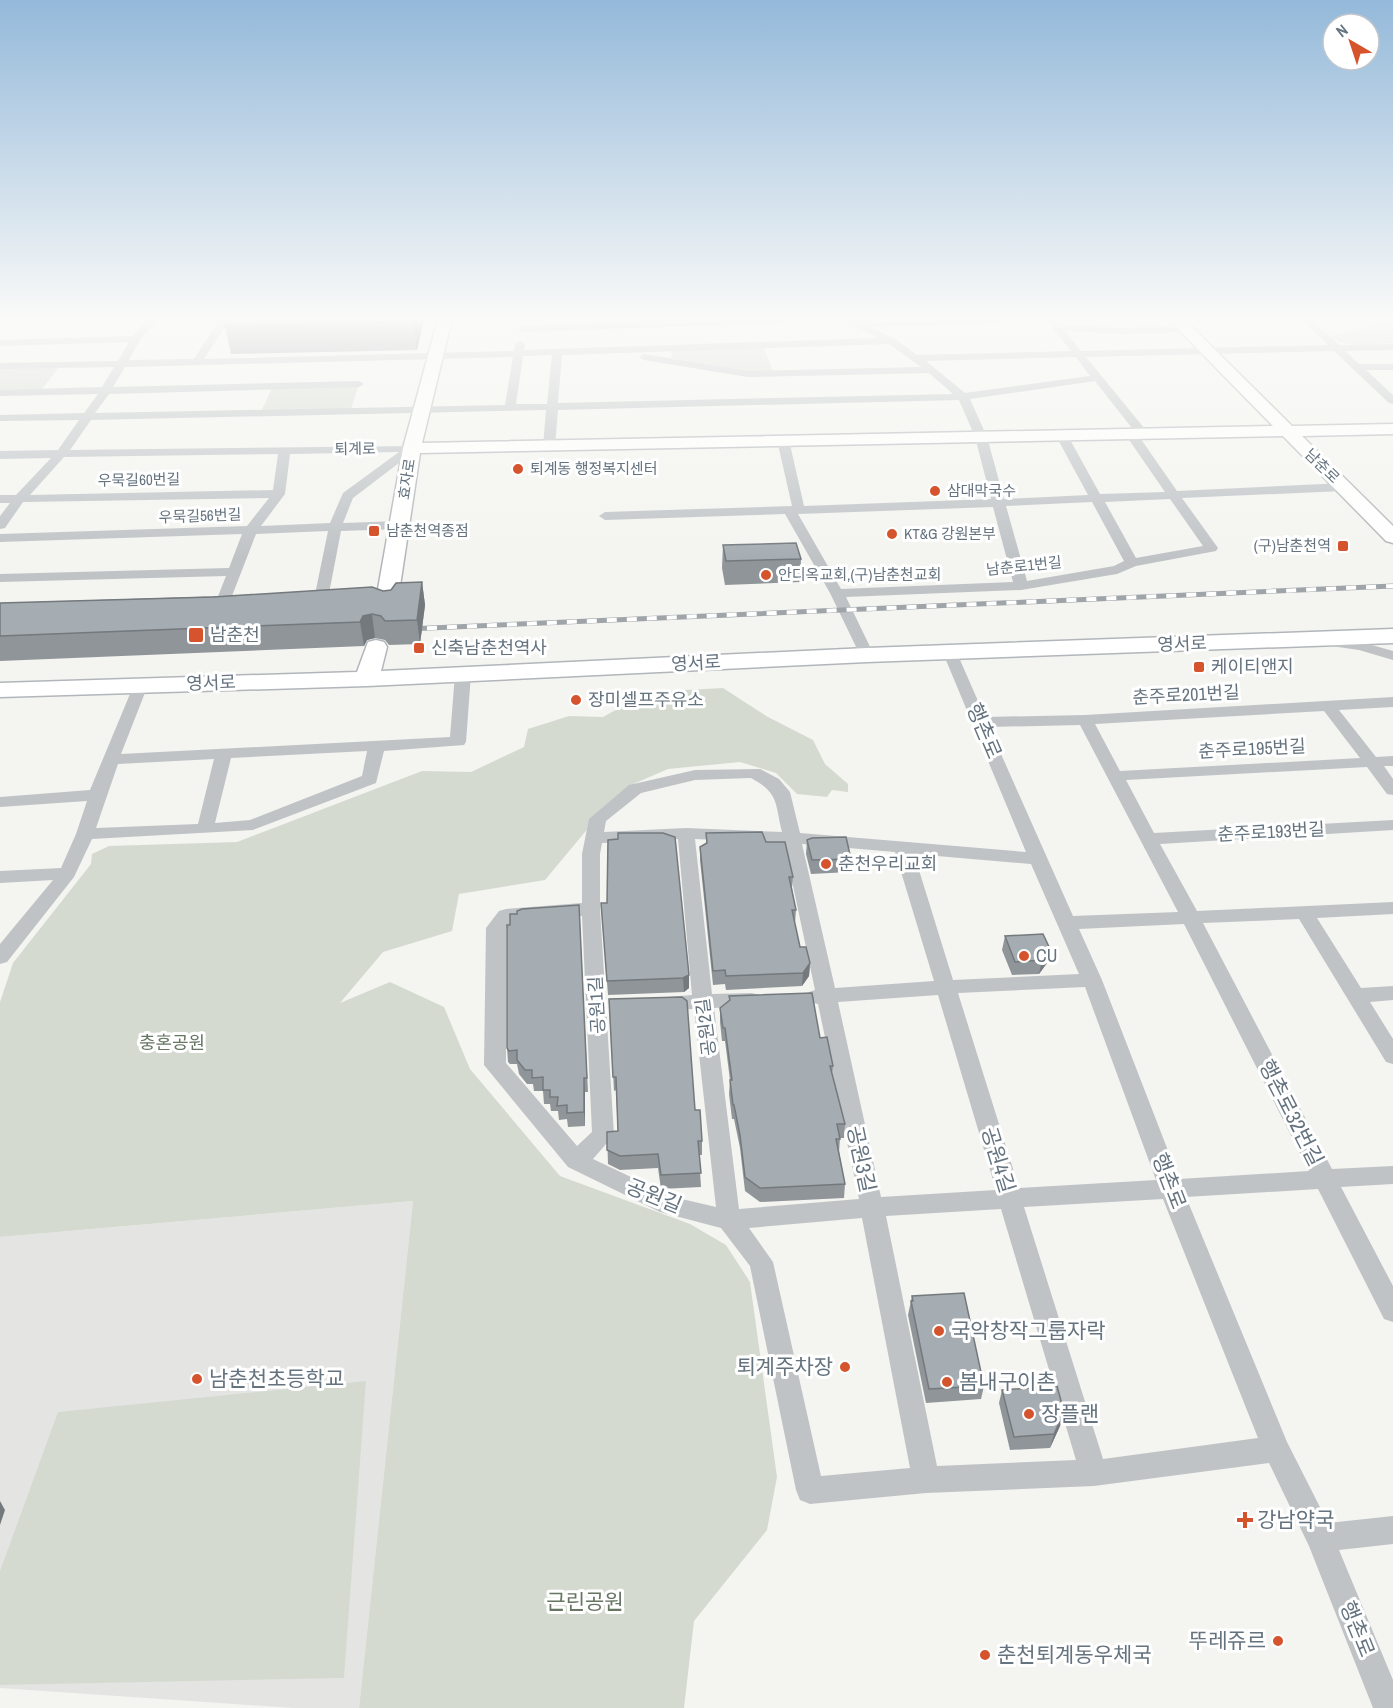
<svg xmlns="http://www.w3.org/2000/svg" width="1393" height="1708" viewBox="0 0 1393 1708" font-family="'Archivo Narrow','Noto Sans KR',sans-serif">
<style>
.built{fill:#e4e5e3}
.green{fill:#d5dad1}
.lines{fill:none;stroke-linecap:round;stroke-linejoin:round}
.secondary-casing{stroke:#b2b6ba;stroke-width:3}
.street{fill:#bfc3c6;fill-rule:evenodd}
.secondary{fill:#fff;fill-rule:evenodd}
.rail-casing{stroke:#9fa4a9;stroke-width:5}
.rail{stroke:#fff;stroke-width:4;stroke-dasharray:10;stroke-linecap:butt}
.wall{fill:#8f9599}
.shaded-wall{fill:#74797d}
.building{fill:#a6adb2;stroke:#74797d;stroke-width:1.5}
.poi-dot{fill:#d5542e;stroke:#fff;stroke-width:2}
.labels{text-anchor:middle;stroke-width:6;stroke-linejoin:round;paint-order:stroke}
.far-street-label{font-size:15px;fill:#65737f;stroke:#fff}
.far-poi-label{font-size:15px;fill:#65737f;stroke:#fff;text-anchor:start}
.poi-label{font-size:18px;fill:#65737f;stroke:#fff;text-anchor:start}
.street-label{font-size:18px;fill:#65737f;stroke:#fff}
.park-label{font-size:18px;fill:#677663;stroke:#fff}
.near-street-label{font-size:21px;fill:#65737f;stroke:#fff}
.near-poi-label{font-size:21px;fill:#65737f;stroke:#fff;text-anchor:start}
.near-park-label{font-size:21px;fill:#677663;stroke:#fff}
</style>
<rect width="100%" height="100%" fill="#f4f4f0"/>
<path class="built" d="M413,1201L359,1708H293L0,1688V1237Z"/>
<g class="green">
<path d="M1390,319H1393V343C1375,343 1344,350 1330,336L1383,324Z"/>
<path d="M763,346L773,371L752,372L671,358L673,349Z"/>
<path d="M59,367L42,389L0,391V369Z"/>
<path d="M359,384L350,412L260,414L273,386Z"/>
<path d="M723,688L768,717L813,740L825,764L848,784V792L832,790L827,797L797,794L776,773L740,762L668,769L631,785L600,814L545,880L459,894L452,931L383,952L340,1003L390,982L444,1007L470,1069L560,1176L690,1224L726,1245L750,1282L777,1477L767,1530L694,1621L684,1708H359L413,1201L0,1237V1002L13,963L91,864L92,854L109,846L237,842L422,771L471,772L524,747L528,729L569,716L603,717L648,692Z"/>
<path d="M366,1381L344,1678L0,1685V1571L58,1412Z"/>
</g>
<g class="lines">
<g class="secondary-casing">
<g id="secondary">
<path d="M438,319H452L422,443L1273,426L1168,319H1184L1292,426L1393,424V434L1302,436L1393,526V543L1386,541L1283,436L420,453L397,606L394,611L386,612L378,611L375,606L403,448Z"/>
<path d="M1393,629V643L867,662L367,686L0,697V683L357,672L368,642L376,640L384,642L387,647L381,671L867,648Z"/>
</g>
</g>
<g class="street">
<path d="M0,319H22L0,323Z"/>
<path d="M147,319H158L140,340L129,360L194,359L220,319H230L204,359L514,351L515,344L520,341L525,344L524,350L878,338L842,319L860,322L1030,319L1025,322L870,327L895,339L917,355L1071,351L1045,319H1055L1060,325L1123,328L1184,326L1189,329L1184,332L1123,334L1065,331L1081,351L1328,345L1300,319H1311L1339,345L1393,344V350L1345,351L1359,364H1393V370H1366L1393,395V404L1389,403L1334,351L1086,357L1149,434L1143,437L1136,432L1177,491L1343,483L1349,487L1343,491L1182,498L1218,548L1216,551L1136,566L1117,574L1021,590L846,597L874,655L867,659L860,655L830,593L785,514L605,520L599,516L605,512L792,506L777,440L783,437L789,440L804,506L991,499L975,437L959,400L558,410L555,446L549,450L543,446L546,410L91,420L70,450L416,446V450L353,498L343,523L400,521L406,525L400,529L341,531L326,609L319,613L312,609L328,531L256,534L225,614L218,618L211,614L226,576L0,582V574L229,568L242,534L0,542V534L247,526L269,498L23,502L5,528L0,529V516L10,503H0V495H16L51,458L0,459V451L58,450L79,420L0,421V415L84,413L98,394L0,396V390L102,387L114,367L0,369V363L118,361L129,342L0,346V340L133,336ZM889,344L921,367L748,371L644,354L639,357L644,360L748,377L929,373L953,394L558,403L562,355ZM552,355L547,404H516L523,356ZM513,357L505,405L95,413L109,394L359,387L364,384L359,381L113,387L125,367ZM1076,357L1090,376L965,393L926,361ZM1095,381L1135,432H1127L1125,434L1165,492L1100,494L1068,436L1062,433L1056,436L1088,495L1004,499L987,437L970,399ZM399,452L343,493L330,523L261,526L285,494L290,454ZM278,454L273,490L30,495L64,457ZM1170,499L1203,546L1136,558L1105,502ZM1092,502L1124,561L1114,566L1027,581L1006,506ZM993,507L1013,582L841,589L798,514Z"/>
<path d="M714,319H814L809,322L523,332L518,329L523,326Z"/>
<path d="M1329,638L1361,642L1393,651V660L1359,650L1324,645L1322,642L1324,639Z"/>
<path d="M950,649L957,653L985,717L1085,715L1393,697V707L1339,710L1376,757L1393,756V766H1384L1393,779V795L1387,794L1367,767L1126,780L1154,833L1393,820V830L1160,844L1197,911L1393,902V914L1317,918L1361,988L1393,986V1000L1370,1002L1393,1039V1064L1386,1062L1299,919L1203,923L1332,1169L1393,1166V1184L1341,1187L1393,1286V1322L1384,1319L1318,1189L1186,1197L1287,1442L1328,1523L1393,1516V1544L1339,1550L1393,1680V1708H1373L1309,1546L1269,1463L1094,1486L926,1493L810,1504L800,1500L796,1490L750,1266L721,1228L660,1212L568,1167L484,1065L486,928L499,911L506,909L582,903V854L589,819L629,785L695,770L760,769L779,779L790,792L800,833L1026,852L943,653ZM1324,711L1360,758L1120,771L1095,724ZM1080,725L1178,912L1073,916L989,727ZM751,778C779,793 775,803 782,832L686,828L604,832L606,821L641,793L695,780ZM678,839L692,995L656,998L653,1003L656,1008L663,1010L694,1009L716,1207L673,1197L593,1159L614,1135L600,909V854L602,843ZM695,839L784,843L815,990L809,992L806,997L809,1002L818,1004L859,1199L739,1209L714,1008L759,1005L762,1000L759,995L752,993L712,994ZM802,844L895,852L934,981L835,988ZM914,854L1031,864L1079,974L953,980ZM582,916L592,1132L577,1146L506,1063V929L512,921ZM1184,924L1309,1171L1179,1179L1102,980L1079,929ZM1085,987L1156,1180L1019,1188L958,993ZM938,995L996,1190L881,1197L838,1002ZM1163,1199L1258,1438L1103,1459L1024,1207ZM1001,1209L1076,1460L937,1466L886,1216ZM862,1218L910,1468L821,1476L773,1262L749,1228Z"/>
<path d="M463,669L471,674L466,742L464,745L384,751L376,783L253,830L92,839L74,877L7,962L0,964V944L53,880L0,883V871L61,868L76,834L87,801L0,807V797L90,790L135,682H145L148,685L121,754L450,737L455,674ZM367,751L362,776L250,820L215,823L231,758ZM214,759L198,824L96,828L118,764Z"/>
</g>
<use href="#secondary" class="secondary"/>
<g class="rail-casing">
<path id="rail" d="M407,629L1393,586"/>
</g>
<use href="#rail" class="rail"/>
</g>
<g class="wall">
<path d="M424,319L417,350L231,354L225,327Z"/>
<path d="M723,545L801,559L800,582L725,585L722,568Z"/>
<path d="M422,582L425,605L420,644L389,645L385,640L375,638L367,640L364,646L0,661V603L383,591L391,590Z"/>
<path d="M706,833L766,842L793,877L792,888L796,910L795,923L800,947L810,963L809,976L802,986L726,990L725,984L713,985L700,860V847L706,844Z"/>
<path d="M608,840L689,988L684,992L608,995L602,917L607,903Z"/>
<path d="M807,840L851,859L849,872L811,874L806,854Z"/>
<path d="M579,905L588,1092H585V1126L568,1127L567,1119L559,1120L558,1111H551L550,1104H544L543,1091H534L533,1084H527L519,1074L517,1064H510L508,1062L507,1048L510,925L517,914Z"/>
<path d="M1005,936L1050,949L1047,963L1039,974L1012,975L1002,950Z"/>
<path d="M729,996L820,1038L833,1066L832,1074L845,1124L844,1138H840L839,1152L845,1184L844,1198L760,1202L745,1191L740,1148L734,1119H732L729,1094L730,1080L725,1041H722L720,1022V1008L729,1001Z"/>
<path d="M609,999L695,1110L702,1141V1155H699L701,1187L661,1189L658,1168L620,1170L608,1164L607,1132L618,1131L616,1090L614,1091Z"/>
<path d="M912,1296L984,1386L981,1399L926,1403L908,1315Z"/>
<path d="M1002,1390L1064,1412L1060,1426L1050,1448L1010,1450L999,1403Z"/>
</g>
<g class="shaded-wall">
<path d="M414,319H424L417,350L413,322Z"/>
<path d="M422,582L425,605L420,644L417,620Z"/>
<path d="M372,614L375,638L367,640L364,646L360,622L363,616Z"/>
<path d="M1050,949L1047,963L1039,974L1042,960Z"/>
<path d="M810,963L809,976L802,986L803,973Z"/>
<path d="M689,975V988L684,992L683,978Z"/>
<path d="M584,1078L585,1092V1126L584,1112Z"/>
<path d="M1064,1412L1060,1426L1050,1448L1054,1434Z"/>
<path d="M0,1501L5,1510L0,1525Z"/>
</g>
<g class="building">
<path d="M229,319H414L413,322L225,327Z"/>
<path d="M796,543L801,559L726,561L723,545Z"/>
<path d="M422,582L417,620L385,621L381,616L372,614L363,616L360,622L0,636V603L213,597L372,587L383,591L391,590L396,583Z"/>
<path d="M762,832L766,842H785L793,877H789L796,910H792L800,947H806L810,963L803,973L726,976L725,970L713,971L700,847L707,843L706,833Z"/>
<path d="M618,833H663L675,837L689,975L683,978L607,981L601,903H607L608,840L618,839Z"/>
<path d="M846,837L851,859L812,860L807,840L812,838Z"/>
<path d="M579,905L587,1078H584V1112L567,1113V1105L557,1106L558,1097H550V1090H543V1077L532,1078V1070H525L517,1060V1050L509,1051L507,1048V925H510V914H517V911L522,909Z"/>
<path d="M1043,934L1050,949L1042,960L1015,962L1005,936Z"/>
<path d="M812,993L820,1038L827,1037L833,1066H830L845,1124H837L840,1139H836L845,1184L760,1188L745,1177L740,1135L734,1105H733L730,1080H732L725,1028H723L720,1008L730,1000L729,996Z"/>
<path d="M682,997L687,1001L695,1110H700L702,1141H698L701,1173L661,1175L658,1154L620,1156L607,1150V1132L618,1131L616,1077H613L609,999Z"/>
<path d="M964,1293L984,1386L929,1389L911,1301H913L912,1296Z"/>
<path d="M1057,1386L1064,1412L1054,1434L1014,1437L1002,1390Z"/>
</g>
<linearGradient id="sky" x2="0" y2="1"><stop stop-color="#94b9da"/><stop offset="0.57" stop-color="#fafaf8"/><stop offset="1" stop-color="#fafaf8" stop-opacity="0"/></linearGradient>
<rect width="1393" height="559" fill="url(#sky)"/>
<g class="poi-dot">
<circle cx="518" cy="469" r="6"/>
<circle cx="935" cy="491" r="6"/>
<rect x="368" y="525" width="12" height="12" rx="3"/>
<circle cx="892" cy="534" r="6"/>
<rect x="1337" y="540" width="12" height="12" rx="3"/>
<circle cx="766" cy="575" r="6"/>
<rect x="188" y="627" width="16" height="16" rx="3"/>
<rect x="413" y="642" width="12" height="12" rx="3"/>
<rect x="1193" y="661" width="12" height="12" rx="3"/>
<circle cx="576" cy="700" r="6"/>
<circle cx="826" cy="864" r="6"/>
<circle cx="1024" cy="956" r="6"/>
<circle cx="939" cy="1331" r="6"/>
<circle cx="845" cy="1367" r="6"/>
<circle cx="197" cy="1379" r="6"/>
<circle cx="947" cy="1382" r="6"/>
<circle cx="1029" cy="1414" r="6"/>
<path d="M1242 1511h6v6h6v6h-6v6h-6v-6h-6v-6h6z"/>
<circle cx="1278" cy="1641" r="6"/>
<circle cx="985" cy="1655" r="6"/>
</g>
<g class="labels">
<g class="far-street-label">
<text transform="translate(355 449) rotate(-1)" y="5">퇴계로</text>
<text transform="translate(1322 466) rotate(44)" y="5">남춘로</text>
<text transform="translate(407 479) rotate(-81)" y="5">효자로</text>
<text transform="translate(139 480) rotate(-1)" y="5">우묵길60번길</text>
<text transform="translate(200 516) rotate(-2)" y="5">우묵길56번길</text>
<text transform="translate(1024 566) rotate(-6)" y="5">남춘로1번길</text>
</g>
<g class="far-poi-label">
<text x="530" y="474">퇴계동 행정복지센터</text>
<text x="947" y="496">삼대막국수</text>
<text x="386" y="536">남춘천역종점</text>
<text x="904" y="539">KT&amp;G 강원본부</text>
<text x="1331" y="551" text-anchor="end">(구)남춘천역</text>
<text x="778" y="580">안디옥교회,(구)남춘천교회</text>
</g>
<g class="poi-label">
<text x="210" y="641">남춘천</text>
<text x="431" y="654">신축남춘천역사</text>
<text x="1211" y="673">케이티앤지</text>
<text x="588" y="706">장미셀프주유소</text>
<text x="838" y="870">춘천우리교회</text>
<text x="1036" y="962">CU</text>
</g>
<g class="street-label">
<text transform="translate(1182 644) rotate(-2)" y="6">영서로</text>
<text transform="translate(696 663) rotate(-3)" y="6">영서로</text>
<text transform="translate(211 683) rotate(-2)" y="6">영서로</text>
<text transform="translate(1186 695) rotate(-3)" y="6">춘주로201번길</text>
<text transform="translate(1252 749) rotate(-3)" y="6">춘주로195번길</text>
<text transform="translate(1271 832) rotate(-3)" y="6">춘주로193번길</text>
<text transform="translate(597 1005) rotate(-93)" y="6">공원1길</text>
<text transform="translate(706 1027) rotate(-97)" y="6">공원2길</text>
</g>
<g class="park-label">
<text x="172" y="1049">충혼공원</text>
</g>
<g class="near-street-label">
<text transform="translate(984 731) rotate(67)" y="7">행촌로</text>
<text transform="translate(1291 1113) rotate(63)" y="7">행촌로32번길</text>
<text transform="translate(861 1159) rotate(78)" y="7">공원3길</text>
<text transform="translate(998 1160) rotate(73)" y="7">공원4길</text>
<text transform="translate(1169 1181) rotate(69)" y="7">행촌로</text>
<text transform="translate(654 1196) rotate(22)" y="7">공원길</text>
<text transform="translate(1357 1629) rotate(68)" y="7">행촌로</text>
</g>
<g class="near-poi-label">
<text x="951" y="1338">국악창작그룹자락</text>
<text x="833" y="1374" text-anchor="end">퇴계주차장</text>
<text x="209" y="1386">남춘천초등학교</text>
<text x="959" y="1389">봄내구이촌</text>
<text x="1041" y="1421">장플랜</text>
<text x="1257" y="1527">강남약국</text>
<text x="1266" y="1648" text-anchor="end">뚜레쥬르</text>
<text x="997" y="1662">춘천퇴계동우체국</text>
</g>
<g class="near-park-label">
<text x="585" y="1609">근린공원</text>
</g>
</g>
<g transform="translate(1351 42) rotate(321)"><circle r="28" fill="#ffffff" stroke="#c1c7cc" stroke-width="1.5"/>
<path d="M0-4.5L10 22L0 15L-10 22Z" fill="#d5542e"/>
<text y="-9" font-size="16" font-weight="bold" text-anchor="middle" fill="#65737f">N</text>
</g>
</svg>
